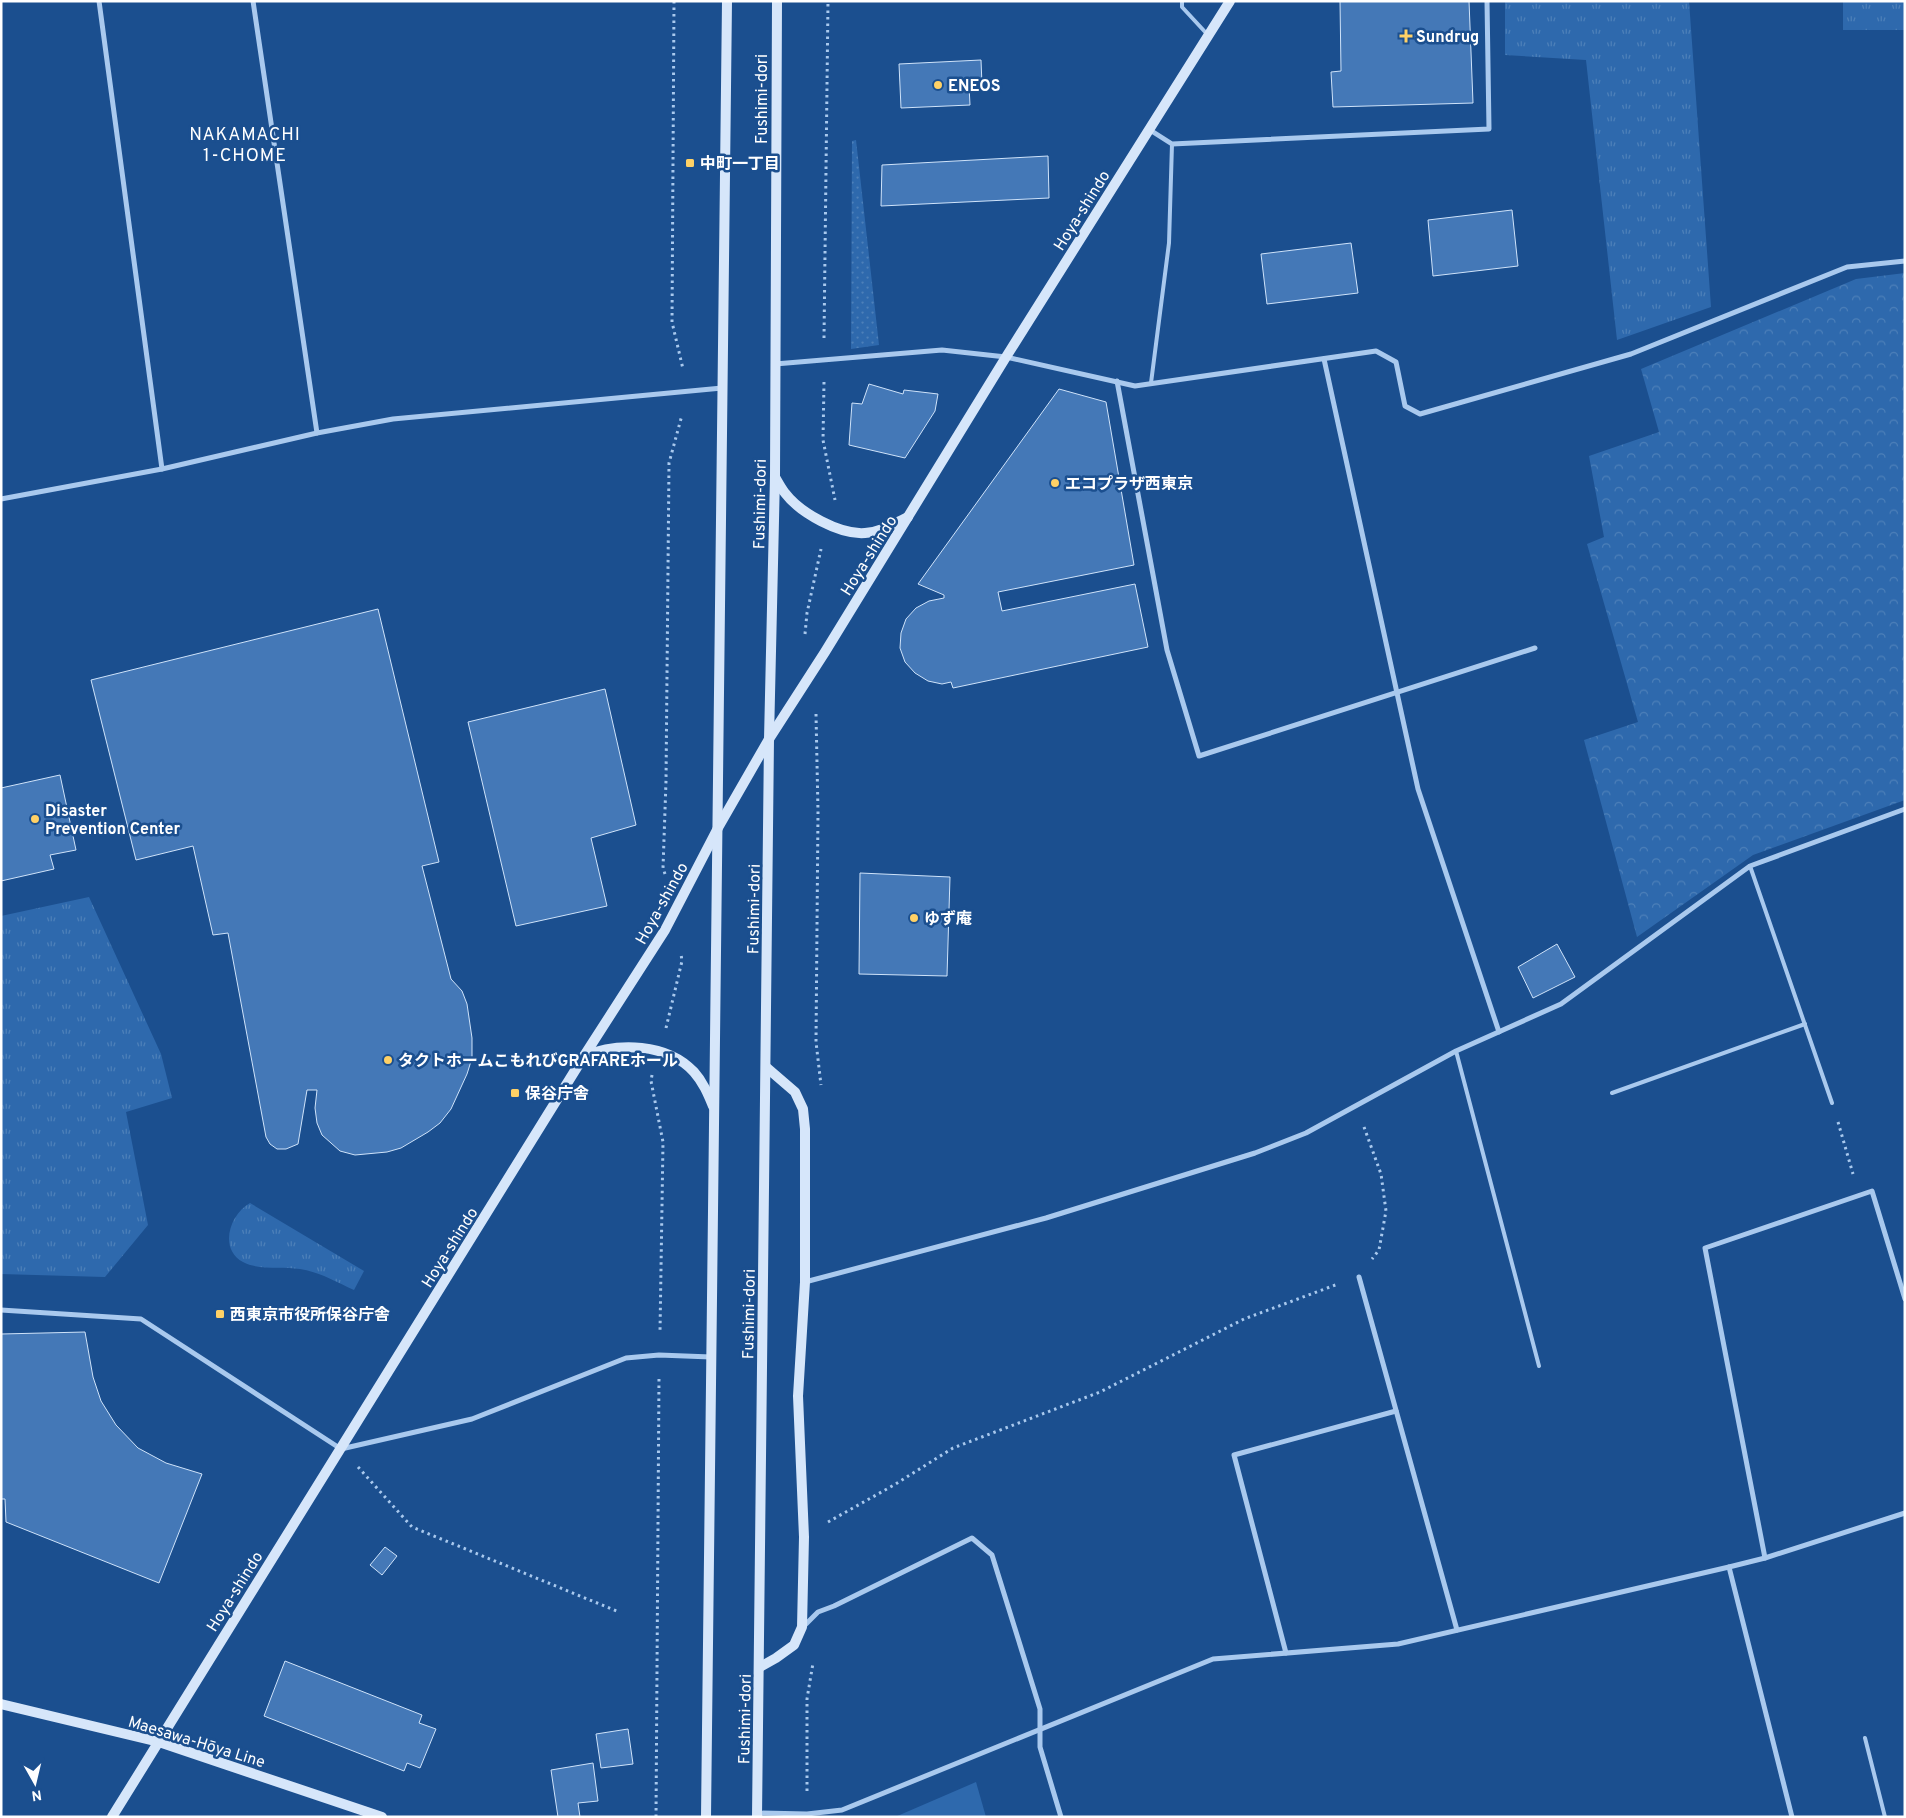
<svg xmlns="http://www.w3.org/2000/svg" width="1906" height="1818" viewBox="0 0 1906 1818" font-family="Overpass,'Noto Sans JP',sans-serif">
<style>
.grass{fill:url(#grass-tufts)}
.forest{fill:url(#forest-crowns)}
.park{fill:#2e69ad}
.garden{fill:url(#garden-dots)}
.building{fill:#4478b7;stroke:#cfe3fa}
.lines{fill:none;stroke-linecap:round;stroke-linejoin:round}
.path{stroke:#a9c9ee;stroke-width:3;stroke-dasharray:2.5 4;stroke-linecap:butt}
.lane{stroke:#a9c9ee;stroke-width:4}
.street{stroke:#a9c9ee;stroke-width:5}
.secondary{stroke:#d6e6fa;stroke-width:10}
.poi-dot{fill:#ffd166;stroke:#1b4f8f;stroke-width:2}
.labels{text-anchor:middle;stroke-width:5;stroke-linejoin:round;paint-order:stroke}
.poi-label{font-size:16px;font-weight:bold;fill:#fff;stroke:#1b4f8f;text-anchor:start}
.street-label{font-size:16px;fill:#fff;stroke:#1b4f8f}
.neighbourhood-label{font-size:18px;letter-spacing:1px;fill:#fff;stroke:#1b4f8f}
</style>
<defs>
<pattern id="grass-tufts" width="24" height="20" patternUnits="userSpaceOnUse" patternTransform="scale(1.25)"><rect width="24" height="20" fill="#2e69ad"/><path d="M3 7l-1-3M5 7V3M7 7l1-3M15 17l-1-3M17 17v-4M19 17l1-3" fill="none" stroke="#4d80b9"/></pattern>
<pattern id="forest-crowns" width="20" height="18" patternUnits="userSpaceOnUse" patternTransform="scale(1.25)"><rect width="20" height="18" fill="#2e69ad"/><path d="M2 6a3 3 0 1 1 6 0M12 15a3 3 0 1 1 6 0" fill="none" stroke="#4d80b9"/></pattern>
<pattern id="garden-dots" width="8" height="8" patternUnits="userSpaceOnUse" patternTransform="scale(1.25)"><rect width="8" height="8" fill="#2e69ad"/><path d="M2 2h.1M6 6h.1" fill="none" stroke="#4d80b9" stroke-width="1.8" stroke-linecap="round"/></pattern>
</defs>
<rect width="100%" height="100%" fill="#1b4f8f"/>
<g class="grass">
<path d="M1505,1H1689L1711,307L1617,340L1586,60L1505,55Z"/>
<rect x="1843" y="1" width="62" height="29"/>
<path d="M89,897L161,1054L172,1098L126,1112L148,1225L105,1277L1,1274V916Z"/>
<path d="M250,1203L364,1271L354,1290C336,1282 320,1272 300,1269C283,1266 260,1271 243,1262C219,1249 229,1215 250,1203Z"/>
</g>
<path class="forest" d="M1905,273V800L1753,855L1637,937L1584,740L1638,722L1587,544L1604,537L1589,456L1659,432L1641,369L1856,279Z"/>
<path class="park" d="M976,1782L986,1817H895Z"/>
<path class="garden" d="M856,140L879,345L851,349L852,141Z"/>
<g class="building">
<path d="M1340,1H1469L1473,103L1333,107L1331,72L1341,71Z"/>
<path d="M981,60L982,85L969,86L970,105L901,108L899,64Z"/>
<path d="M1048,156L1049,198L881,206L882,165Z"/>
<path d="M1512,210L1518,266L1433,276L1428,220Z"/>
<path d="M1351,243L1358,293L1267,304L1261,254Z"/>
<path d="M869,384L903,394L904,390L938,394L935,411L905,458L849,445L852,403L862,404Z"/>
<path d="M1059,389L1106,402L1134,565L998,592L1002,611L1135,584L1148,647L953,688L951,682L942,684L928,681L915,673L905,662L900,648L901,633L906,619L916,608L929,601L944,598V595L918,584Z"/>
<path d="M378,609L439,862L422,866L451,979L462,991L467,1004L472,1038V1058L467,1074L451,1109L440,1123L428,1132L401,1148L387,1152L355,1155L340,1151L322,1135L317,1123L315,1108L317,1090H307L298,1144L286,1149H277L270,1144L266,1137L228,933L213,935L193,846L136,860L91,680Z"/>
<path d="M605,689L636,825L591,838L607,906L516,926L468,722Z"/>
<path d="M60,775L76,850L50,855L54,869L1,881V788Z"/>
<path d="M860,873L950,877L947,976L859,974Z"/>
<path d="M1557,944L1575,977L1533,998L1518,967Z"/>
<path d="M85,1332L93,1377L101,1401L116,1425L138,1448L166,1463L202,1474L159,1583L6,1522L5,1499H1V1334Z"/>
<path d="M385,1547L397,1556L382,1575L370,1565Z"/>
<path d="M285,1661L422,1715L419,1723L436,1729L420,1768L407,1763L404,1771L264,1716Z"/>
<path d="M628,1729L633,1764L601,1768L596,1734Z"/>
<path d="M593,1763L598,1801L578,1803L580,1817H558L551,1770Z"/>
</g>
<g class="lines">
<g class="path">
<path d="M674,1L672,322L683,369"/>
<path d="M824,338L828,1"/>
<path d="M824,382L823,440L835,500"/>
<path d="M805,634L807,613L821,549"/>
<path d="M816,714L818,812L816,1042L821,1085"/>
<path d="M665,874L663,868L666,781L669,463L682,415"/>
<path d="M666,1028L682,961L681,954"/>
<path d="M652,1075L651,1081L663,1142L660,1332"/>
<path d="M1838,1122L1853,1174"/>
<path d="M1364,1127L1381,1174L1386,1211L1379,1250L1372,1259"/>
<path d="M358,1467L412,1527L619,1612"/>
<path d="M828,1522L894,1485L953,1448L1100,1392L1244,1319L1338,1284"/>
<path d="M807,1791V1699L813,1663"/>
<path d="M656,1817L659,1376"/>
</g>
<g class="lane">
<path d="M1182,1V7L1207,34"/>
<path d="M1151,383L1169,243L1172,144"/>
<path d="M1750,866L1832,1103"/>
<path d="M1456,1051L1539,1366"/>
<path d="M1612,1093L1805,1024"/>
<path d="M1865,1738L1885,1817"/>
</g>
<g class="street">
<path d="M99,1L162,469"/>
<path d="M253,1L317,433"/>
<path d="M1150,130L1172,144L1489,129L1487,1"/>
<path d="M1324,359L1418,789L1499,1032"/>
<path d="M775,364L942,350L1006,357L1135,386L1376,351L1396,362L1405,406L1420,414L1631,354L1847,267L1905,261"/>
<path d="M1117,381L1167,650L1199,756L1535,648"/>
<path d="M1,499L162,469L317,433L393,419L722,388"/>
<path d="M1359,1277L1457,1630"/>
<path d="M805,1282L1046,1218L1255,1153L1306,1133L1456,1051L1561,1004L1750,866L1905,809"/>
<path d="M1,1310L141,1319L341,1449L472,1419L626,1358L659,1355L711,1357"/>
<path d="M1765,1558L1705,1248L1872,1191L1905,1299"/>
<path d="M1729,1567L1792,1817"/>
<path d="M804,1626L818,1612L834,1606L972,1538L992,1555L1040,1709V1747L1061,1817"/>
<path d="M1286,1653L1234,1455L1396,1411"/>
<path d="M757,1813L807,1814L842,1810L1213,1659L1398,1644L1729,1567L1765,1558L1905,1513"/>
</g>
<g class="secondary">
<path d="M775,477C778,482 781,488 785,493C800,513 840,535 865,533C881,532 895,523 908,517"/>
<path d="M584,1056C618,1042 667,1043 694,1072C703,1082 708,1094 713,1106"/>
<path d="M760,1667L776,1658L794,1645L802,1627L804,1537L798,1396L805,1282V1129L803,1109L795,1092L766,1067"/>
<path d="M1,1704L159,1742L382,1817"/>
<path d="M112,1817L584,1056L665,930L719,826L769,739L825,652L1006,357L1230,1"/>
<path d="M706,1817L727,1"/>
<path d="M757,1817L769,739L775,476L777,1"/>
</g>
</g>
<g class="poi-dot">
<path d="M1403.5 28.5h5v5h5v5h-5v5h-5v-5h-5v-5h5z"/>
<circle cx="938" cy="85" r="5"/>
<rect x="685" y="158" width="10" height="10" rx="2.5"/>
<circle cx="1055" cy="483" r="5"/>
<circle cx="35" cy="819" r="5"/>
<circle cx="914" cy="918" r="5"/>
<circle cx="388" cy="1060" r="5"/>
<rect x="510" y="1088" width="10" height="10" rx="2.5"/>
<rect x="215" y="1309" width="10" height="10" rx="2.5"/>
</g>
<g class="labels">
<g class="poi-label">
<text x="1416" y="42">Sundrug</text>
<text x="948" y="91">ENEOS</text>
<text x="700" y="169">中町一丁目</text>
<text x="1065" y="489">エコプラザ西東京</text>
<text x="45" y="816">Disaster<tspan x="45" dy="18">Prevention Center</tspan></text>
<text x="924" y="924">ゆず庵</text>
<text x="398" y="1066">タクトホームこもれびGRAFAREホール</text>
<text x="525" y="1099">保谷庁舎</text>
<text x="230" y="1320">西東京市役所保谷庁舎</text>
</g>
<g class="street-label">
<text transform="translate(761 99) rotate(-90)" y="6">Fushimi-dori</text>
<text transform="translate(1081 210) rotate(-58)" y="6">Hoya-shindo</text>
<text transform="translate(759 504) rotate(-89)" y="6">Fushimi-dori</text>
<text transform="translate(868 555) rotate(-58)" y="6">Hoya-shindo</text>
<text transform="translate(661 903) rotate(-61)" y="6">Hoya-shindo</text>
<text transform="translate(753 909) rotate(-89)" y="6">Fushimi-dori</text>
<text transform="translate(449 1247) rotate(-58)" y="6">Hoya-shindo</text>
<text transform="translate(748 1314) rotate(-89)" y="6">Fushimi-dori</text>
<text transform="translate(234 1591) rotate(-58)" y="6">Hoya-shindo</text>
<text transform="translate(744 1719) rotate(-89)" y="6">Fushimi-dori</text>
<text transform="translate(197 1741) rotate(17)" y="6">Maesawa-Hōya Line</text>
</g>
<g class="neighbourhood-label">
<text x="245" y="140">NAKAMACHI<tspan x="245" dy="21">1-CHOME</tspan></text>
</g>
</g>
<rect width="1906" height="1818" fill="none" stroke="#ffffff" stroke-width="5"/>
<g transform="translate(35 1783) rotate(172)" stroke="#1b4f8f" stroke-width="4" paint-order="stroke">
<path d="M0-4L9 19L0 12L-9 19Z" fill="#ffffff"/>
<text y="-8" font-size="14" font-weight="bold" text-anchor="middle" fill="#ffffff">N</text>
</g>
</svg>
